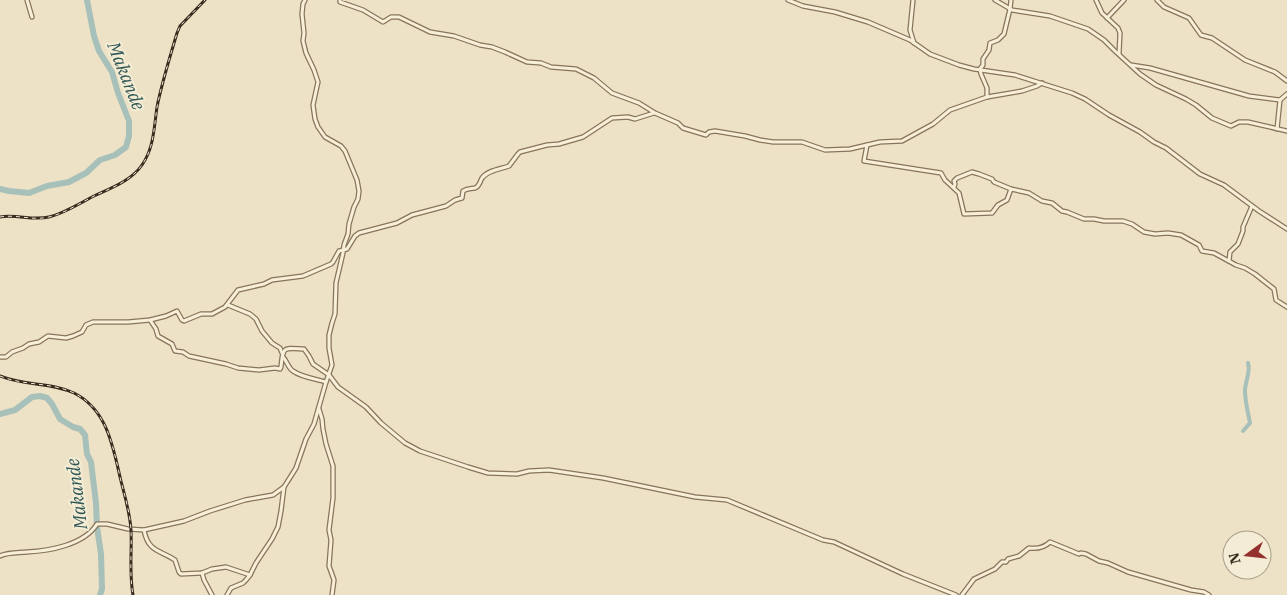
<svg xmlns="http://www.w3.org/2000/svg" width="1287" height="595" viewBox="0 0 1287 595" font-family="'IBM Plex Serif',serif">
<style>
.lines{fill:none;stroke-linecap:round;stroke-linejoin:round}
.canal{stroke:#a7c0b9;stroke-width:4}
.river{stroke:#a7c0b9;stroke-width:6}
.minor-casing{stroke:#87745c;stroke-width:5.5}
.minor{stroke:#f8efd8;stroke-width:3}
.rail-casing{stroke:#382c1f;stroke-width:3}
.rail{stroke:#f4ecd4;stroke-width:1;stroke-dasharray:4;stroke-linecap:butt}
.labels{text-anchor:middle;stroke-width:4;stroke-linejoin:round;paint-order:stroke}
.water-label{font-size:18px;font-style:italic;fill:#2f5756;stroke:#f4ecd4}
</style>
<rect width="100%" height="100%" fill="#ede2c5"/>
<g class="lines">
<path class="canal" d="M1243,431L1250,423C1248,412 1245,401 1245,391C1245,381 1251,372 1248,363"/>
<g class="river">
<path d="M0,189L9,191L29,193L47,186L69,182L86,173L100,160L115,155L126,147L129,136V121L118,93L112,72L99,51L94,36L87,0"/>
<path d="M0,414L15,410L32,397L40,396L47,398L52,404L60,419L73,427L80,429L85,435L87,454L91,462L96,503L97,527L101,554L102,589L100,595"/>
</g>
<g class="minor-casing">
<g id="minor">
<path d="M27,0L32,17"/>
<path d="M340,0V2L363,10L383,22L391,17H399L430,32L454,36L480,45L492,47L505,52L527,62L541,63L551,67L576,69L594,78L612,93L639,103L655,113L678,123L683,128L706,135L709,132L715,131L745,136L760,140L773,142H802L825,150L850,149L880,142L902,141L933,124L950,110L987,97L1022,91L1037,86L1042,83"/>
<path d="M788,0L803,6L835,12L868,22L910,40L930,54L959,65L974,69L1015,75L1072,93L1085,99L1109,115L1140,132L1154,142L1166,148L1200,174L1224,185L1259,211L1287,229"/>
<path d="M913,0L910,30L914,43"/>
<path d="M995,0L1012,10L1050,16L1088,29L1104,40L1115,51L1140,74L1156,85L1186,99L1196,105L1212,118L1231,126L1239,122H1248L1287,131"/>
<path d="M1096,0L1102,13L1118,28L1120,33L1119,54"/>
<path d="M1157,0L1164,7L1189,18L1201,35L1212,38L1245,60L1275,72L1287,81"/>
<path d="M1107,18L1124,0"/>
<path d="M1131,65L1150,68L1249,96L1280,100L1287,94"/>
<path d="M987,97V88L981,74L980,69L983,65V59L989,50L990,43L998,40L1004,34L1010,9L1011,0"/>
<path d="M1277,129L1280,100"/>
<path d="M867,145L864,161L941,173L945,180L959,193L964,214L992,213L998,205L1007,200L1011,189"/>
<path d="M954,187L955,184L954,181L957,178L972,172L979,174L992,179L994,182L1011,189L1029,193L1042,201L1052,203L1062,211L1067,212L1084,219H1094L1104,221H1123L1132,224L1144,232L1155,234L1168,233L1181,235L1199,245L1202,251L1214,253L1236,265L1245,268L1255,274L1274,289L1276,300L1287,307"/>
<path d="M1229,261L1230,252L1238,244L1243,231V227L1252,206"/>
<path d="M228,305L250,314L256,319L262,331L272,343L280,348L282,353"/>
<path d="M150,320L156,329L158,336L172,344L175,351L183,352L189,356L226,364L238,368L259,370L275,368L280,369L281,367C283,346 283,348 304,349L309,356L313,364L329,375L338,387L366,407L381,423L405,443L420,451L468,467L488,473L517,474L529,471L549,470L603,478L695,497L727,500L823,540L834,542L903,574L956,595"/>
<path d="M0,357H6L12,352L23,348L29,344L39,342L48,336L66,338L73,336L82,332L86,325L93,322H128L150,320L166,316L177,311L182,320L184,321L201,314H212L225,307L238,290L264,284L272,280L303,276L331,264L333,262L339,251L347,249L355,236L359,233L397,223L412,215L446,206L455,200L462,198L463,191C468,188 471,189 475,188C480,186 480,181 482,178C488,170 501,169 509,166L518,154L520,152L547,145L559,144L583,137L612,118L628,117L635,119L654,113"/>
<path d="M283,357C287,361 288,368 293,371C301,377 316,379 326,382"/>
<path d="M319,409L322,419L323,429L326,444L333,466V498L329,530L331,540L329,566L334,580L332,595"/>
<path d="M144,530C148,552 160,550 175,560L179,572L181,574L202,573L212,569L226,567L250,575"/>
<path d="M0,556C9,552 18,553 27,552C49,551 84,545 97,524H107L128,529L144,530L184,521L210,511L245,500L273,495L284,487L291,476L296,468L306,439L314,424L326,382L332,365L329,348V335L332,323L335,314L336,283L343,253L344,245L348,234L349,224L354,207L358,199L359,191L357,180L345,151L341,146L325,137L318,127L315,119L313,105L318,82L314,70L306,53L303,41L304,33L302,14L303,4L305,0"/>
<path d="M202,573L204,580L212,595"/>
<path d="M227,595L231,588L243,583L246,580L250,575L256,563L272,539L278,527L281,511L284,487"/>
<path d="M962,595L974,579L995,569L1002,562H1006L1008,559L1019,556L1029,548C1037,549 1044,548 1050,542L1079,554L1081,553L1086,554L1099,561L1108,563L1128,572L1191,590L1204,592L1209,595"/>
</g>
</g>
<use href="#minor" class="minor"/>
<g class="rail-casing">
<g id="rail">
<path d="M0,217C16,214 33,221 49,217C65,213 80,203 94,196C111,188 131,181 142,165C154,148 154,127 157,107C162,82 170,57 177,33L180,26L205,0"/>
<path d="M0,376C24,386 51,382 74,393C108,410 113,448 121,481C125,497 130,513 131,530C132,552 129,573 133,595"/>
</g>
</g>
<use href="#rail" class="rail"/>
</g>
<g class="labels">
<g class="water-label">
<text transform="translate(126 76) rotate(68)" y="6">Makande</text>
<text transform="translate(77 494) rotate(-97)" y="6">Makande</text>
</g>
</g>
<g transform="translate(1247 555) rotate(255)"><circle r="24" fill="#f4ecd4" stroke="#a99f8c"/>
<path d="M0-4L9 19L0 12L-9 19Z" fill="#94302e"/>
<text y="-8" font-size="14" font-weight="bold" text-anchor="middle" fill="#382c1f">N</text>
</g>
</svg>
